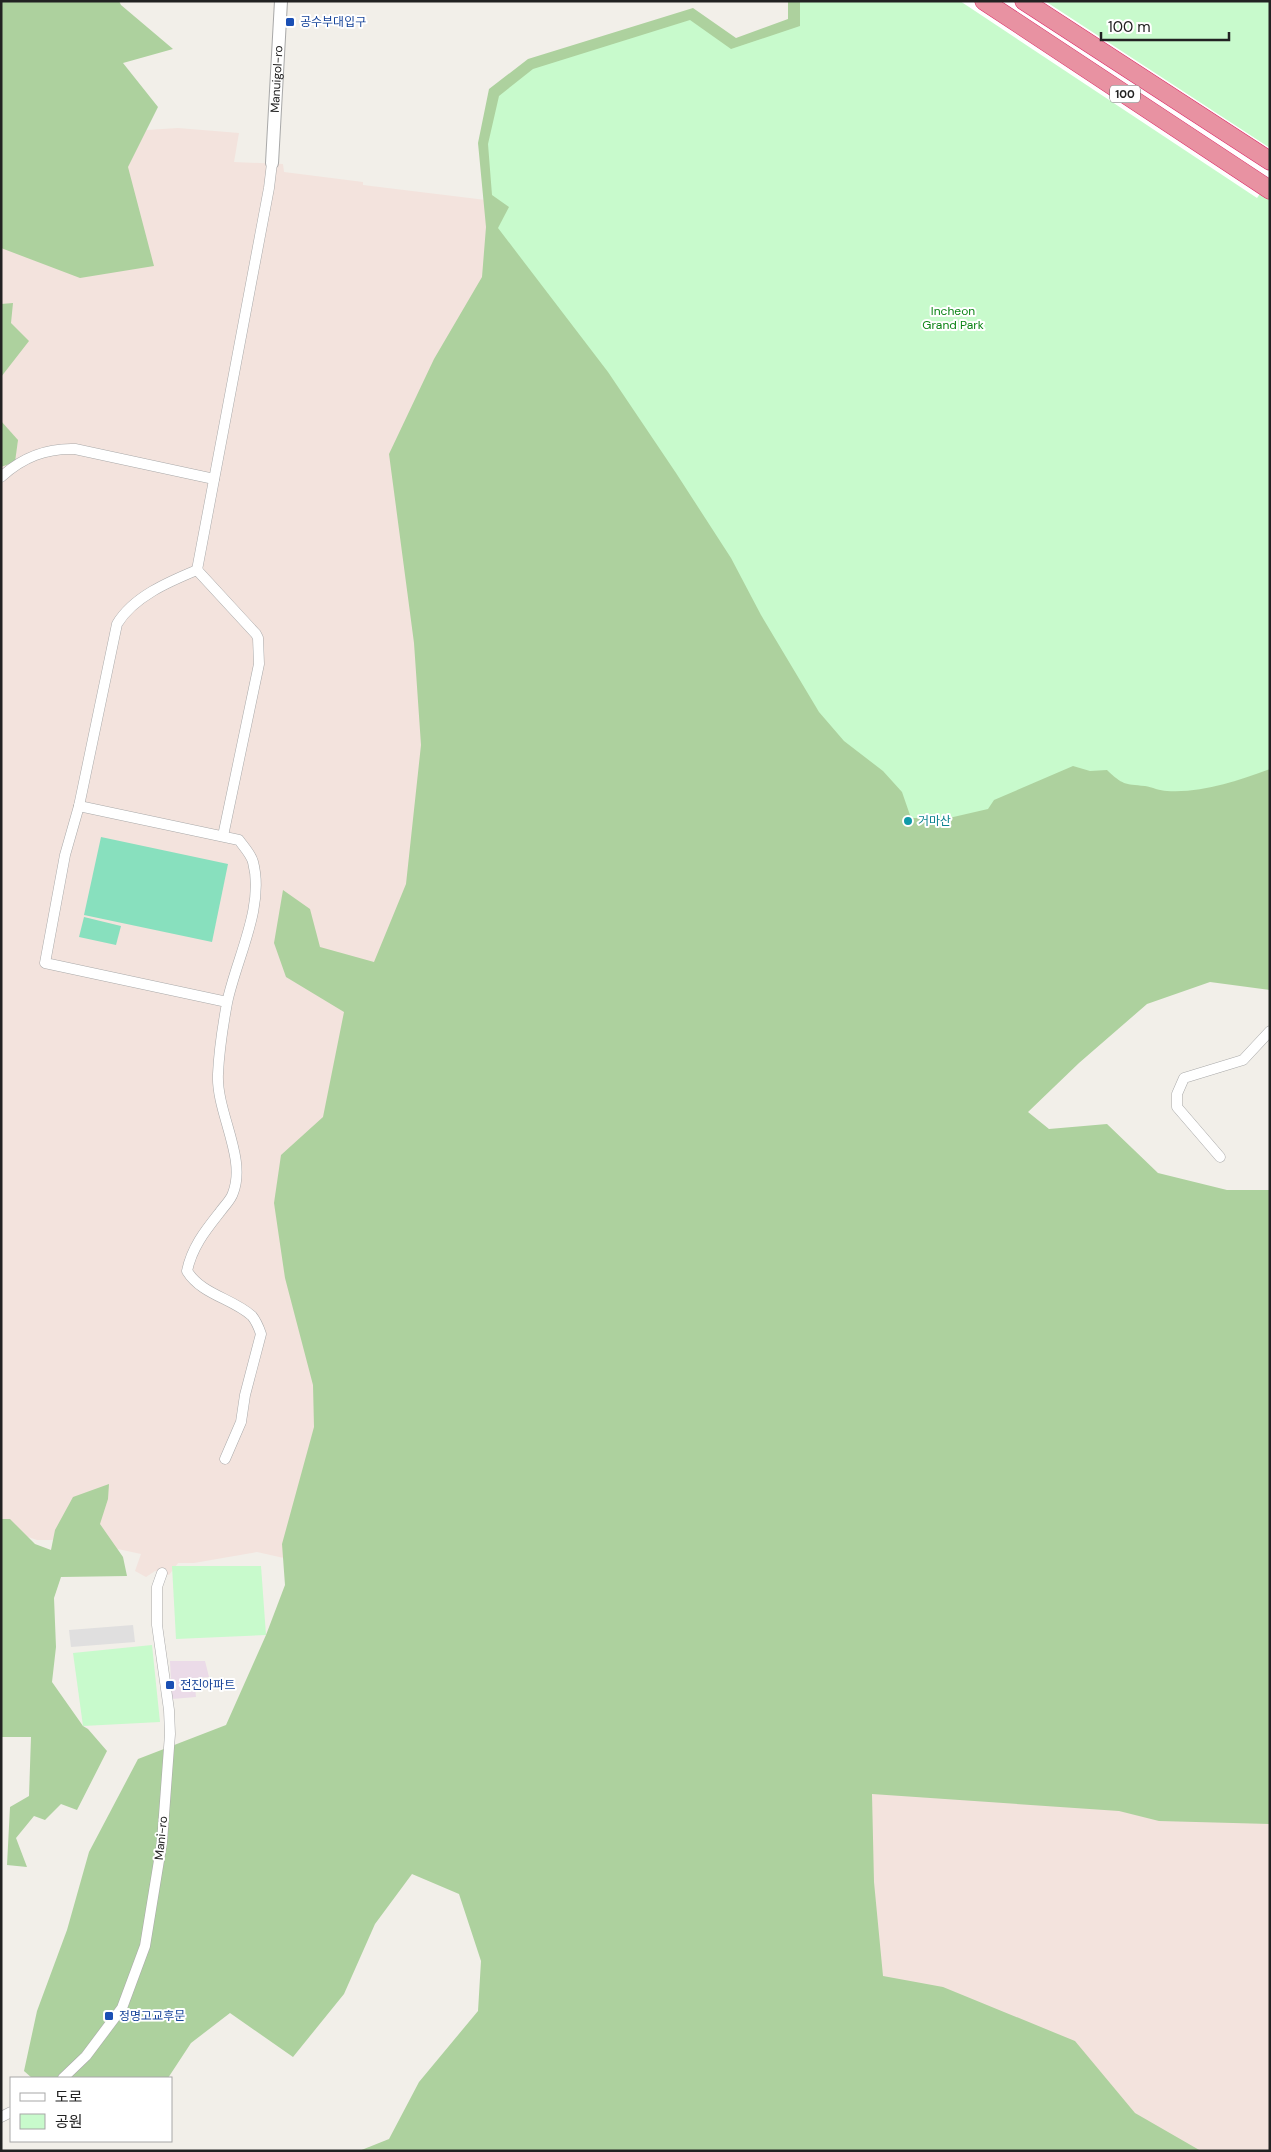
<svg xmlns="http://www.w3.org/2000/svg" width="1271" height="2152" viewBox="0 0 1271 2152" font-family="'DM Sans','Noto Sans KR',sans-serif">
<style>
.residential{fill:#e0dfdf}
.industrial{fill:#ebdbe8}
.military{fill:#f3e3dd}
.forest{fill:#add19e}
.park{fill:#c8facc}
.pitch{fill:#88e0be}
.pier{fill:#fff}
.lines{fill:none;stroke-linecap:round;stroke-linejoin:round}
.minor-casing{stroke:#a9a9a9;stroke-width:11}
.tertiary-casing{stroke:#a9a9a9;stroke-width:14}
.motorway-casing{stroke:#dc2a67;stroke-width:19}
.minor{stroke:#fff;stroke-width:10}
.tertiary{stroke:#fff;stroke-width:12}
.motorway{stroke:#e892a2;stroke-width:18}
.transit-dot{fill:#1a4fb4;stroke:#fff;stroke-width:2}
.culture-dot{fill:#0f9aa8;stroke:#fff;stroke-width:2}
.labels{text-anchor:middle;stroke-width:4;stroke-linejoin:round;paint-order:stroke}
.shield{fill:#fff;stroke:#646464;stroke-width:1}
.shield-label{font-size:11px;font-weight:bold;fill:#222}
.transit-label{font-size:12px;fill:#164399;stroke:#fff;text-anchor:start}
.street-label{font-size:12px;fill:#222;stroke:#fff}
.park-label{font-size:12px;fill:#0c8416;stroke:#fff}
.culture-label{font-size:12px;fill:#0d838f;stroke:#fff;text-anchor:start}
</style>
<rect width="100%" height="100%" fill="#f2efe9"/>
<path class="residential" d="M133,1625L135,1642L71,1647L69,1630Z"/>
<path class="industrial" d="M170,1661H205L209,1677L194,1678L196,1697L172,1699Z"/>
<g class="military">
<path d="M178,128L239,133L234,162L283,164L284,172L363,182V185L494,201L581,343L306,1563L257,1552L194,1563H178L169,1575L155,1571L146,1577L135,1571L141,1554L76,1540H37L13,1532L1,1525V188L131,131Z"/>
<path d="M1270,1422V2151H1101L866,2029L847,1799Z"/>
</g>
<g class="forest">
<path d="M1,1H119L121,5L173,49L123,63L158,107L128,167L154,266L80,278L1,248Z"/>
<path d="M788,1H1242L1270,18V990L1210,982L1147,1004L1079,1063L1028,1112L1049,1129L1107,1124L1158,1173L1227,1190H1270V1824L1159,1821L1119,1811L872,1794L874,1882L883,1976L943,1987L1075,2041L1135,2113L1201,2151H359L389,2139L419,2082L478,2011L481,1961L459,1894L412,1874L375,1924L344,1994L293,2057L230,2013L191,2043L168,2078H32L24,2071L37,2011L67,1930L89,1852L138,1759L226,1725L266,1635L285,1585L282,1544L314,1427L313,1385L285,1278L274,1203L281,1155L323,1117L344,1012L286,977L274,943L283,890L310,909L320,947L374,962L406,884L421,745L414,643L389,454L434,359L482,277L486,227L478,143L489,89L528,59L693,8L736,38L788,19Z"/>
<path d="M13,303L11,323L29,341L1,377V304Z"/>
<path d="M1,421L18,440L15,462L1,467Z"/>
<path d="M109,1484L108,1499L100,1524L123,1557L127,1576L61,1577L54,1598L56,1647L52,1682L83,1726L88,1729L107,1751L77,1810L61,1804L45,1820L34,1816L16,1838L27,1867L7,1865L10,1807L29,1796L31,1737H1V1519H10L35,1544L51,1550L55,1530L73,1497Z"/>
</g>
<g class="park">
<path d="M800,1H1270V769C1236,781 1204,793 1167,791C1160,791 1152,787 1145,786C1124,784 1123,785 1107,770L1090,771L1073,766L994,800L988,809L949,818H911L902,792L883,771L844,741L819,712L761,615L731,558L676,473L608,372L498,228L509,207L492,195L488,144L499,96L533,69L690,20L731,49L800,26Z"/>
<path d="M172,1566H261L266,1635L176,1639Z"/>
<path d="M152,1645L160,1722L83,1726L73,1653Z"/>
</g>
<g class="pitch">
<path d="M101,837L228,864L212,942L84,915Z"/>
<path d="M84,917L121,926L116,945L79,937Z"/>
</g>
<path class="pier" d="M960,1H1045L1270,148V179L1257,198Z"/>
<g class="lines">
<g class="minor-casing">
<g id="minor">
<path d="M1,477C23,457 46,448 75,449L214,479"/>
<path d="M197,570L269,188L272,163"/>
<path d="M79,806L117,624C133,597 168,582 197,570L256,634L258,638L259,664L223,836"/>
<path d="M1220,1157L1177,1107V1094L1184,1078L1243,1060L1270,1031"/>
<path d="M225,1459L241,1422L245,1395L261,1334C259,1328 256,1321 252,1316C232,1298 202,1295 187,1271C192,1247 205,1231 220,1212C224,1206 231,1200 233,1193C247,1158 216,1112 218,1074C219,1051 223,1025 227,1003C236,959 265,907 253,862C251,854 243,846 239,840L79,806L65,855L45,963L227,1002"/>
<path d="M63,2078L86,2056L122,2008L145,1946L162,1842L170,1734L169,1710L157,1625V1587L162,1573"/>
<path d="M1,2117L11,2112"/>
</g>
</g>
<g class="tertiary-casing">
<g id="tertiary">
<path id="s1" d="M272,163L281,1"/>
</g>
</g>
<g class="motorway-casing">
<g id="motorway">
<path d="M984,1L1270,190"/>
<path d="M1024,1L1270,161"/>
</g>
</g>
<use href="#minor" class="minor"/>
<use href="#tertiary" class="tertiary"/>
<use href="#motorway" class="motorway"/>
</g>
<g class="transit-dot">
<rect x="285" y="17" width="10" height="10" rx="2.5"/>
<rect x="165" y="1680" width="10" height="10" rx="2.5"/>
<rect x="104" y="2011" width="10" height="10" rx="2.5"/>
</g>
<circle class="culture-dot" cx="908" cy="821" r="5"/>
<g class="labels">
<rect class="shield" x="1110" y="85.5" width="30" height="17" rx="4"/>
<g class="shield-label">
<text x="1125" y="98">100</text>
</g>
<g class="transit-label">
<text x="300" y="26">공수부대입구</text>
<text x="180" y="1689">전진아파트</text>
<text x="119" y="2020">정명고교후문</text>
</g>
<g class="street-label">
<text dy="4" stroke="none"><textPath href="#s1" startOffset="84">Manuigol-ro</textPath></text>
<text transform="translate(161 1838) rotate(-84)" y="4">Mani-ro</text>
</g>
<g class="park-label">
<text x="953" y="315">Incheon<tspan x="953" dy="14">Grand Park</tspan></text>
</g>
<g class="culture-label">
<text x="918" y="825">거마산</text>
</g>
</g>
<rect width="1271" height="2152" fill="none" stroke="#222222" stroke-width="5"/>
<rect x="10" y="2077" width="162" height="65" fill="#ffffff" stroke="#a7a7a7"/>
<rect x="20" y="2093" width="25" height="8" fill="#ffffff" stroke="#a7a7a7"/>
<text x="55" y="2102" font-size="15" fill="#222222">도로</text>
<rect x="20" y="2114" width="25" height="15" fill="#c8facc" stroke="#a7a7a7"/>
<text x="55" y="2127" font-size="15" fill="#222222">공원</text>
<path d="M1101 32v8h128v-8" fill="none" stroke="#222222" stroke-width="2.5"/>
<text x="1108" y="32" font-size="15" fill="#222222" stroke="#ffffff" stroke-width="4" paint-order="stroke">100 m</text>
</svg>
